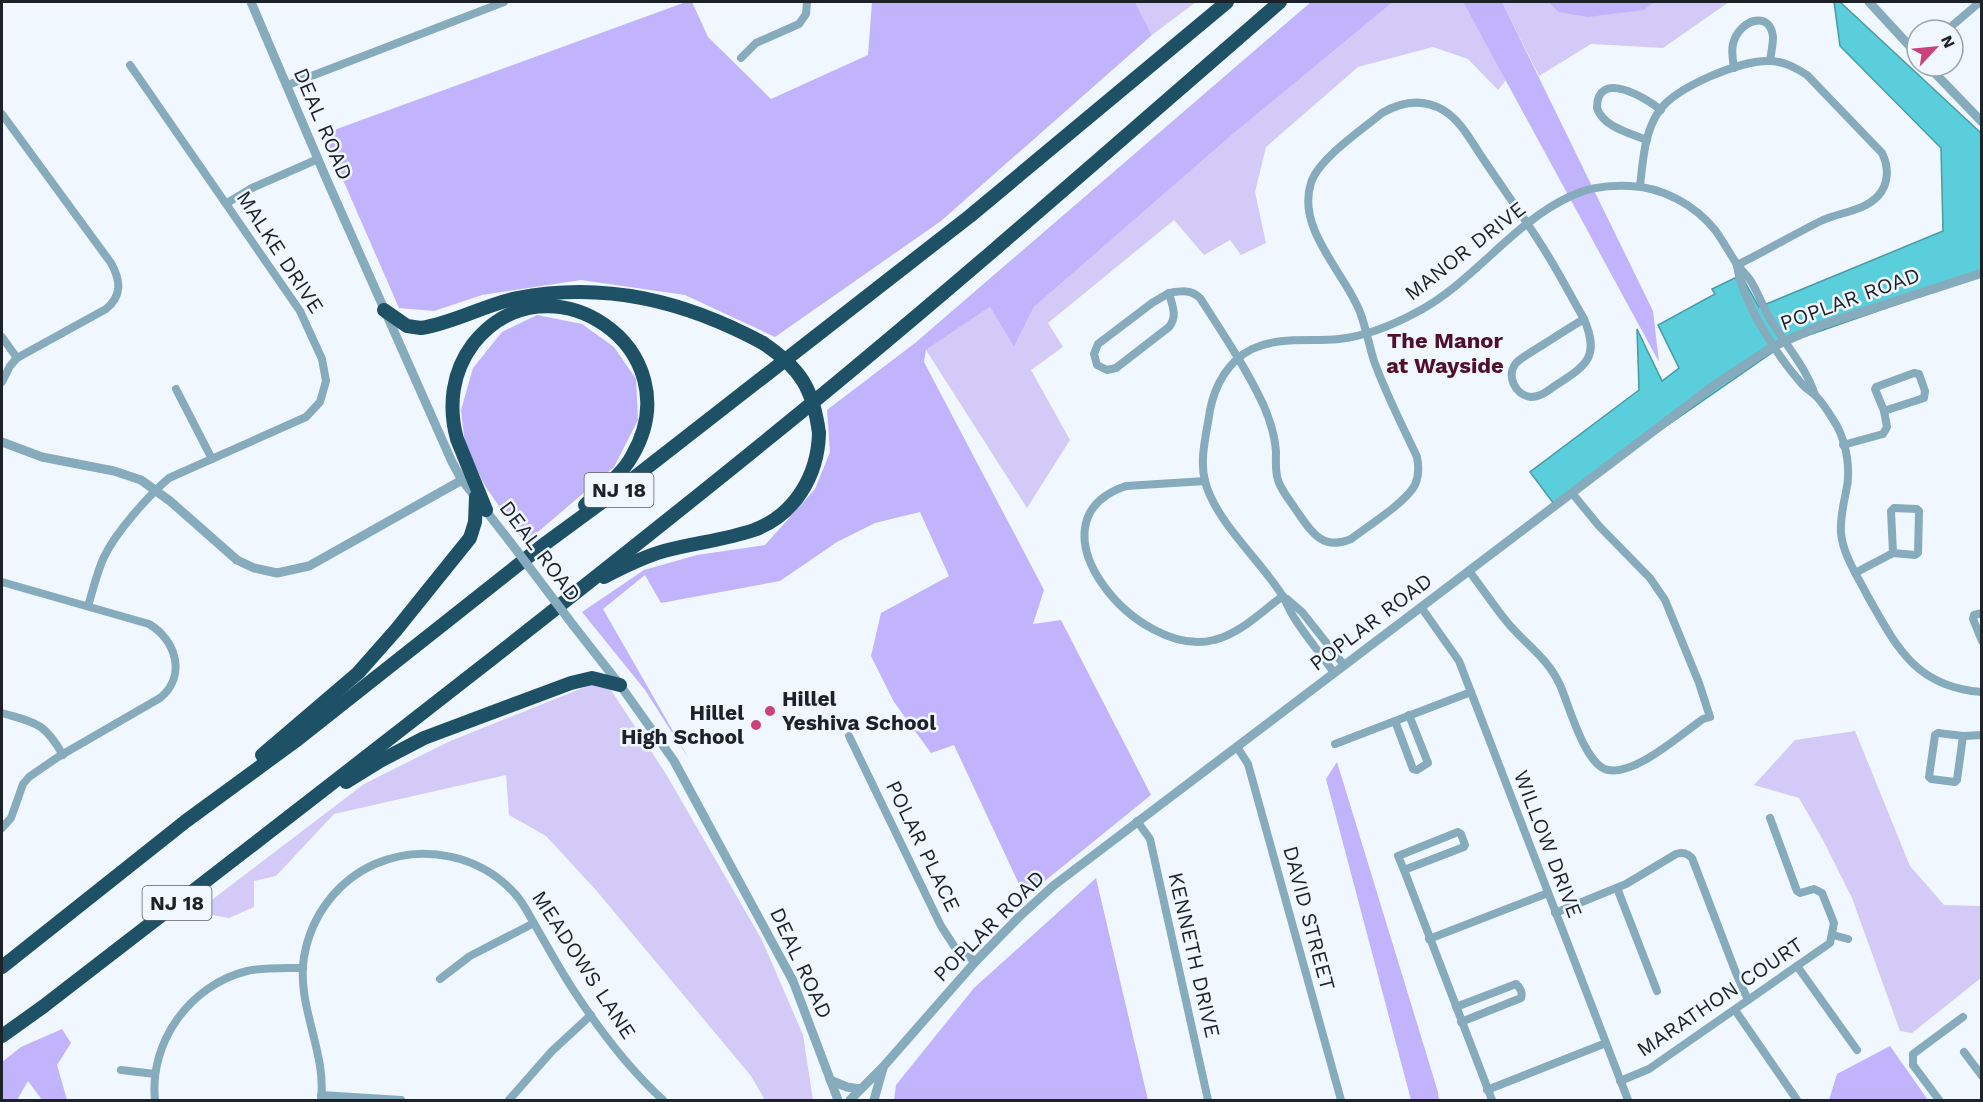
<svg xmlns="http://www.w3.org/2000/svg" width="1983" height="1102" viewBox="0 0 1983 1102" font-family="'Work Sans',sans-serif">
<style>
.green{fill:#d3caf7}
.forest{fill:#c2b3fd}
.water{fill:#5bcedc;stroke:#489aa6;stroke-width:1.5}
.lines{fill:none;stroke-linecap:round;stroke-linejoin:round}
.minor{stroke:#86abbc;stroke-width:8}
.tertiary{stroke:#86abbc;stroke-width:9}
.motorway{stroke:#1f5166;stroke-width:14}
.tertiary-bridge{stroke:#86abbc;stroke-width:9}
.motorway-bridge{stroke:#1f5166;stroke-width:14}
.poi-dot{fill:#cb417a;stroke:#f0f7fe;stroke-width:2}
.labels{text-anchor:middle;stroke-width:5;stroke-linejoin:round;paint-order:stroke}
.shield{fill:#f0f7fe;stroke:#5c6268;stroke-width:1.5}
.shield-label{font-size:20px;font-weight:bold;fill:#1c2228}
.street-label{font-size:21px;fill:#1c2228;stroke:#f0f7fe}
.poi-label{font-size:21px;font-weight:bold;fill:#1c2228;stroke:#f0f7fe;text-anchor:start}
.neighbourhood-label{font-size:22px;font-weight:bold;fill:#510f2c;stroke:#f0f7fe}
</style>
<rect width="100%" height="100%" fill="#f0f7fe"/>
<g class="green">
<path d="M1135,2H1196L1152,35Z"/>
<path d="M1393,2H1463L1506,80L1498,90L1468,59L1433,47L1358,67L1266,147L1255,192L1266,243L1241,255L1230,240L1204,255L1174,220L1048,323L1063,347L1031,370L1070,440L1027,508L926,350L990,307L1014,347L1034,307L1233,134Z"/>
<path d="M1502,2H1548L1558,12L1644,10L1655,2H1729L1663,48L1591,44L1539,76Z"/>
<path d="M595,683L609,687L666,774L762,940L803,1035L813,1100H765L751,1076L595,889L546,836L509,815L506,775L334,814L276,876L254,881V907L229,918L196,912L364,784L448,742Z"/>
<path d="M1855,731L1910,866L1944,905L1981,906V978L1912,1033L1900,1031L1852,898L1824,842L1799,798L1754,785L1795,740Z"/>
</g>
<g class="forest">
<path d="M686,2H692L708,37L771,99L868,55L872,2H1135L1152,35L941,221L775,337L685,295L581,280L482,295L434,311L399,308L323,134Z"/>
<path d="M1311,2H1393L1233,134L1034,307L1014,347L990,307L926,350L924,362L1044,590L1033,624L1061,620L1151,795L1025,897L954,745L931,753L894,702L871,656L881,613L949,576L920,512L875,523L837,542L780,581L661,603L645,575L603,609L689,759L645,690L582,612L644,570L697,555L765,545L815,489L830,452L827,410L915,343Z"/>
<path d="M1463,2H1502L1653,311L1659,362Z"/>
<path d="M1548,2H1655L1644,10L1588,17L1558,12Z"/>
<path d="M537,315L582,324L614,347L636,379L638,420L614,467L525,543L485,486L465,445L461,410L473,368L502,332Z"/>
<path d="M1337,762L1438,1092L1439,1100H1411L1326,779Z"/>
<path d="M1096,878L1148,1100H894L896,1085L974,988Z"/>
<path d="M62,1029L71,1043L57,1065L67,1100H42L28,1081L17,1100H2V1062L21,1047Z"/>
<path d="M1890,1046L1928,1100H1829L1837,1074Z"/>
</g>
<path class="water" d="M1834,2H1840L1981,133V275L1786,343L1554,504L1530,472L1639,390L1637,329L1662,381L1679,368L1658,325L1715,294L1712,289L1741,275L1759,307L1943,231L1941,148L1840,46Z"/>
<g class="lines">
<g class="minor">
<path d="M1947,30L1980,2"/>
<path d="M741,58L756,43L799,24L806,14L807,2"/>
<path d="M1734,68C1733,60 1731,52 1733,44C1739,20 1770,9 1773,37C1773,45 1771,53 1770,61"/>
<path d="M288,85L504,2"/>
<path d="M2,114L111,263C121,281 122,296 106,309L17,358L10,366L2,382"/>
<path d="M1647,140C1630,133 1603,127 1597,108C1597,69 1645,97 1661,110"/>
<path d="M1640,186C1643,161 1644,133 1659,111C1676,87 1740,60 1769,61C1784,61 1796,68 1807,75L1882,153C1889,167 1889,184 1878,196C1864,211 1841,212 1823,220C1794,234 1766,251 1737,265"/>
<path d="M227,203L252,188L318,159"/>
<path d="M1737,266C1743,303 1777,356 1802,384C1806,389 1812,392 1816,396C1824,404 1831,416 1837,426C1847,445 1851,471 1846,492C1843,506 1840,519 1841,533C1843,555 1857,575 1867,595C1896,646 1915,687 1982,692"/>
<path d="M1169,293C1181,291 1191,289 1200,298C1222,332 1246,368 1263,404C1270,420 1275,435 1276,452C1276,462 1275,471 1278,480C1281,490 1288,498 1294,507C1309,528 1320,552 1351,539C1368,526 1405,503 1415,485C1419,476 1419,467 1417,457C1402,425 1386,394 1374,361C1369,345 1366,328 1360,312C1345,273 1296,229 1311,183C1318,159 1362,130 1382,113C1401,102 1422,98 1443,110C1462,121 1473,145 1486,163C1504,190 1523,216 1540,243C1556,267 1569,293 1584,319"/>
<path d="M1169,293C1172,305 1178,316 1169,327L1116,368L1107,370L1097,365L1094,354L1098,344L1152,303Z"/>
<path d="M1584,319C1600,357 1587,365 1556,385C1549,390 1541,397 1531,397C1515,395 1505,375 1517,362C1524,356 1533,351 1541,346C1555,337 1569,328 1584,319Z"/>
<path d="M2,337L17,358"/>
<path d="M1914,373L1919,374L1925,391L1924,398L1884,411L1875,389L1876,387Z"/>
<path d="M176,389L212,459"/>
<path d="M1843,445L1883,434L1887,427L1884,411"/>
<path d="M1205,481L1126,486C1022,521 1137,660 1214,640C1240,634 1262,611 1283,596"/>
<path d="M1894,508L1917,509L1919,511L1918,553L1915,555L1893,553L1891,511Z"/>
<path d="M1469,571C1482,588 1494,606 1507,622C1526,645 1547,657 1560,685C1569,705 1585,766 1608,770C1636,775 1680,735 1703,719L1710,717L1699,683L1665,600L1650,578L1599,526L1572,493"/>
<path d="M1855,573L1893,553"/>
<path d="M2,582L149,624C176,640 187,676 160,698L58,757L29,777L23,784L11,818L2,828"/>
<path d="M1287,599L1302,612L1344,665"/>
<path d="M88,606C93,590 97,572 104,557C116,532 148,496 169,478L306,417L320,402L326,381L322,359L300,311L130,65"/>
<path d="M1421,607L1459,661L1628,1100"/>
<path d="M1982,613L1974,615L1973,619L1982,641"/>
<path d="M1334,673C1322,655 1307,638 1295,619C1290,612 1287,603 1282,595C1260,560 1215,521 1205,481C1199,459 1207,432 1210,410C1215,385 1228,361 1252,349C1279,336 1311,342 1339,339C1367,336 1393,325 1417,312C1474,282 1512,223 1571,196C1589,187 1610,185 1630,186C1662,187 1695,205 1715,230C1723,241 1729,252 1736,263C1740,269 1746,274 1750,280C1758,292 1763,307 1770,319C1785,344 1806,367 1815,395"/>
<path d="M2,713C36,723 44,722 63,755"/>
<path d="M1395,721L1413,769L1417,770L1428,763L1409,715"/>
<path d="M1938,733L1963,736L1957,780L1955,782L1931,779L1929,777L1935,735Z"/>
<path d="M849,736L941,926L958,952L976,961"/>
<path d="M1963,736L1982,735"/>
<path d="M1335,744L1471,692"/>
<path d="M1237,747L1248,764L1341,1100"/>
<path d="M1137,821L1150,839L1208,1100"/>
<path d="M1458,832L1461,834L1465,845L1464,847L1404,870L1398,856Z"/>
<path d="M1404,870L1492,1100"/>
<path d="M1617,888L1657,991"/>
<path d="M1555,913L1626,884L1676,854C1683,852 1687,853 1692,858L1736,973L1748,1000"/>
<path d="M1833,935L1848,939"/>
<path d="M1429,939L1548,893"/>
<path d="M1797,966L1857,1050"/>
<path d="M440,979L470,956L534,923"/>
<path d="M1456,1007L1516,984C1520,987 1523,993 1521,998L1461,1022"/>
<path d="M1735,1010L1797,1100"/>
<path d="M1964,1052L1982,1076"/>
<path d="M121,1070L155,1074"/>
<path d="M1620,1081L1649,1069L1830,943L1834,923L1822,893L1814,889L1800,893L1797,891L1770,818"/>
<path d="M1487,1090L1606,1043"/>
<path d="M321,1095L401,1100"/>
<path d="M155,1100C149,1042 190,985 247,971C266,967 284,968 303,968"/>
<path d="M321,1100C327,1052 296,1006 304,957C311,916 337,881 375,864C423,843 481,855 516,895C524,904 529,915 535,925C547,946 559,968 572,988C598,1028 628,1068 663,1100"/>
<path d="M509,1100L552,1051L591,1015"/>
<path d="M1939,1100L1913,1065V1054L1963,1017"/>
</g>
<g class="tertiary">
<path d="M251,2L326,178L452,462L462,480L511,543"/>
<path d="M1869,2L1917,54"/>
<path d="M1928,66L1982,122"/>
<path d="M2,442L42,457L114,471L141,480L170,501L237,560L254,568L277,573L309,566L462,480"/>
<path d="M573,625L620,685L674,761L793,981L838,1100"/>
<path d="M830,1080L847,1087L860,1089"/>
<path d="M850,1100L883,1067L976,961L1019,917L1053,886L1713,386L1774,346L1822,325L1982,273"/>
<path d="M874,1100L883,1068"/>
</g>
<g class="motorway">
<path d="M384,310L407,326L421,328C454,323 484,305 517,298C605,281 685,301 763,343"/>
<path d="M486,510L457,439C448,406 452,372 473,344C547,250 695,348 632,456C621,476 601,490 585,505"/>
<path d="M604,577C623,567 643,557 664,551C693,543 725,540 754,530C795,515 818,475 819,433"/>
<path d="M262,755L358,673L396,630L470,538L475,522L476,497"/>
<path d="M346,782L380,761L424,738L571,683L592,678L620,685"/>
<path d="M2,967L186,821L298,739L542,546L617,491L970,216L1227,2"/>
<path d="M2,1036L44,1006C299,809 556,612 806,408C967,276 1123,138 1280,2"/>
</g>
<path class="tertiary-bridge" d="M511,543L573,625"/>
<path class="motorway-bridge" d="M763,343C800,368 813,388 819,433"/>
</g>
<g class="poi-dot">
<circle cx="770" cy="711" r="6"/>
<circle cx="756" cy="725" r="6"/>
</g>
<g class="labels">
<g class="shield">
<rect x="584.5" y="473" width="69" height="34" rx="4.5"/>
<rect x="142.5" y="886" width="69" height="34" rx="4.5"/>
</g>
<g class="shield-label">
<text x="619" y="497">NJ 18</text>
<text x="177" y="910">NJ 18</text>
</g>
<g class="street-label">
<text transform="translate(323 124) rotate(67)" y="7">DEAL ROAD</text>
<text transform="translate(1465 251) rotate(-38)" y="7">MANOR DRIVE</text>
<text transform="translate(280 252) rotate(57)" y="7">MALKE DRIVE</text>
<text transform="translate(1850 299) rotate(-20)" y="7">POPLAR ROAD</text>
<text transform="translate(540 551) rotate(53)" y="7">DEAL ROAD</text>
<text transform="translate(1371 622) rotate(-37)" y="7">POPLAR ROAD</text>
<text transform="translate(1548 844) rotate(69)" y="7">WILLOW DRIVE</text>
<text transform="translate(923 846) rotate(64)" y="7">POLAR PLACE</text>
<text transform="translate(1309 918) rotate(75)" y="7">DAVID STREET</text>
<text transform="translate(989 926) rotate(-45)" y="7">POPLAR ROAD</text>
<text transform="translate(1194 955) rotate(77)" y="7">KENNETH DRIVE</text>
<text transform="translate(801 963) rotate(65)" y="7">DEAL ROAD</text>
<text transform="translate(584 965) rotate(57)" y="7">MEADOWS LANE</text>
<text transform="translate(1720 997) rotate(-34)" y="7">MARATHON COURT</text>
</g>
<g class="poi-label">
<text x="782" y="706">Hillel<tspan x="782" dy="24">Yeshiva School</tspan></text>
<text x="744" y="720" text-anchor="end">Hillel<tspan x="744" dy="24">High School</tspan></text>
</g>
<g class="neighbourhood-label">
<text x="1445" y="348">The Manor<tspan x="1445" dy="25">at Wayside</tspan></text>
</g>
</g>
<rect width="1983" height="1102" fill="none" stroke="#1c2228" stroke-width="6"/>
<g transform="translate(1935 48) rotate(64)"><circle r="28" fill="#f0f7fe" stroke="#9ba2a8" stroke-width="1.5"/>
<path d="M0-4.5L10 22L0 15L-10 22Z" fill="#cb417a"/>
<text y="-9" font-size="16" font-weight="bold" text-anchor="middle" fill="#1c2228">N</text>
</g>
</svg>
